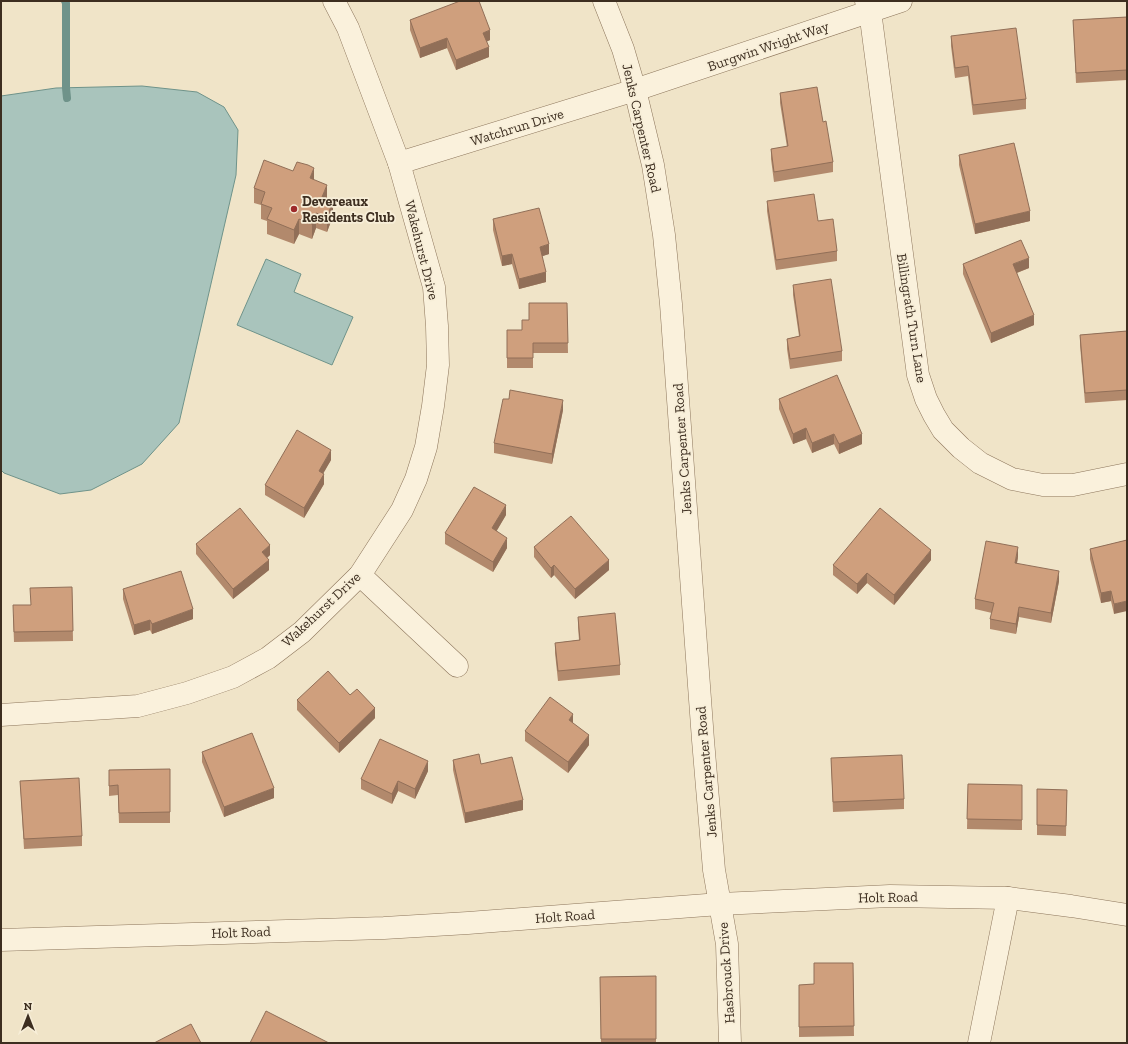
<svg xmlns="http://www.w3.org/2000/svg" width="1128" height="1044" viewBox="0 0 1128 1044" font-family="'Zilla Slab',serif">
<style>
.water{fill:#a9c4bc;stroke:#6f938a}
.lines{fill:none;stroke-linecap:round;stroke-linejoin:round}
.stream{stroke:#6f938a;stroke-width:8}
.minor-casing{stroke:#8d765c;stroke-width:23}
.minor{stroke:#faf1dc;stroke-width:22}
.wall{fill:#b2896c}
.shaded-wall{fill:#916f58}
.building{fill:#cf9f7d;stroke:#916f58}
.poi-dot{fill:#9e2a2b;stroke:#f7eed8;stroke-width:1.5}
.labels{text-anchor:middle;stroke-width:3.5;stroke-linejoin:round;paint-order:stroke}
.street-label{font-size:14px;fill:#3d2e20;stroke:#f7eed8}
.poi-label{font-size:14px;font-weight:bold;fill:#3d2e20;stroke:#f7eed8;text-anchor:start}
</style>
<rect width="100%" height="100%" fill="#f0e4c8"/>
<g class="water">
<path d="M142,86L197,92L224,107L238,130L236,175L179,423L142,464L91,490L60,494L4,473L1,470V96L56,88Z"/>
<path d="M266,259L301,274L294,292L353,317L332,365L237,325Z"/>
</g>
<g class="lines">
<path class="stream" d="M65,1L66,3V88L67,98"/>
<g class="minor-casing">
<g id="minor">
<path d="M604,1L623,49L635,90L653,165L664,235L671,304L703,740L714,870L727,944L730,1043"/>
<path d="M866,1L870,11L918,375L926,399L934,415L943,430L961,448L980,463L1012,479L1043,485H1073L1127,474"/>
<path d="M399,163L635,90L901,1"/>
<path d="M360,575L457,666"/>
<path d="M1,715L138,706L187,693L233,677L268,658L302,632L360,575L402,510L416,479L426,447L433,406L438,365L437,326L434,287L399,163L348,28L334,1"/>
<path d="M1,940L384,928L468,923L720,904L890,896L1008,898L1071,906L1127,915"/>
<path d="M979,1043L1008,898"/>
</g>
</g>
<use href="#minor" class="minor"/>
</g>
<g class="wall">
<path d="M1127,17V80L1076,83L1073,20Z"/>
<path d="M410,20L490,40L486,42L489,57L456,70L447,48L420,58L410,30Z"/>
<path d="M951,36L1026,99V109L973,115L968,76L955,78L951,46Z"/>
<path d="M780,93L823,122L833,162V172L774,182L771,159V149L787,147L780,103Z"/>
<path d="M959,155L1030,221L975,234L959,165Z"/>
<path d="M314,180L327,199L333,216L327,232L316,228L312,239L299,234L294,244L267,234V221L261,219V205L254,203V188Z"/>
<path d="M767,201L818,221L837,251V261L776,270L767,211Z"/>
<path d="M493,219L549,254L542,256L546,282L519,289L512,264L502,266L493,230Z"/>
<path d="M963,264L1029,268L1017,273L1034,325L991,343L963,274Z"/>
<path d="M793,285L842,351V361L790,369L787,349V339L799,336L793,295Z"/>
<path d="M567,303L568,353H533V368H507V330H522L529,320Z"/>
<path d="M1127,331V400L1085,403L1080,345V335Z"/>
<path d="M779,399L862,444L839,454L834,444L812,453L806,439L793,444L779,409Z"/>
<path d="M563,410L552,464L494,453V443Z"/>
<path d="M331,460L323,473L324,484L304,518L265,495V485Z"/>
<path d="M506,515L496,531L507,548L493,572L445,544V533Z"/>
<path d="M1127,540L1114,614L1111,601L1101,603L1090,559V549Z"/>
<path d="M196,544L270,555L267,558L269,570L233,599L196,554Z"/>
<path d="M534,547L609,570L575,599L554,575L551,578L534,557Z"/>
<path d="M1018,557L1017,563L1059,581L1051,623L1019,617L1016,634L990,629V619L992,613L975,609V599Z"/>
<path d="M931,560L894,605L867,583L857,594L833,575V565Z"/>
<path d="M72,587L73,641L14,642L13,615L31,605Z"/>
<path d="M123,589L193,619L152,634L150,630L134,635L123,599Z"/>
<path d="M578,617L620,665V675L558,681L555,653V643L579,640L578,627Z"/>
<path d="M350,695L375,718L339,753L297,710V700Z"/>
<path d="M573,723L589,745L568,773L525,741V731Z"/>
<path d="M202,752L274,798L224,817L202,762Z"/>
<path d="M831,758L904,799V809L833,812Z"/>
<path d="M453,760L481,764L523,810L465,823L453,770Z"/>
<path d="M170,769V823H119L118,795L109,796V770Z"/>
<path d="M428,771L415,799L398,791L392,804L361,789V779Z"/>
<path d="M20,781L82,836V846L24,849Z"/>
<path d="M968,784L1022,785V830L967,829Z"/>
<path d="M1037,789L1067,790L1066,836L1037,835Z"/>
<path d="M853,963L854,1036L799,1037V985L814,984Z"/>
<path d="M656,976V1043H601L600,977Z"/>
</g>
<g class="shaded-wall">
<path d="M490,30V40L483,43V33Z"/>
<path d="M447,38V48L420,58V48Z"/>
<path d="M489,47V57L456,70V60Z"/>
<path d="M314,168V183L310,178Z"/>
<path d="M327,185V200L322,197Z"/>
<path d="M333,201V216L327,232V217Z"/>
<path d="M1030,211V221L975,234V224Z"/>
<path d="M316,213V228L312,239V224Z"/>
<path d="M299,219V234L294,244V230Z"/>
<path d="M549,244V254L540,257V247Z"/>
<path d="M512,254V264L502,266V256Z"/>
<path d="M1029,258V268L1013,274V264Z"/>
<path d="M546,272V282L519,289V279Z"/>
<path d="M1034,315V325L991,343V333Z"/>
<path d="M563,400V410L552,464V454Z"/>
<path d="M806,428V439L793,444V434Z"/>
<path d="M834,434V444L812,453V443Z"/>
<path d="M862,434V444L839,454V444Z"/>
<path d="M331,450V460L319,481V471Z"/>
<path d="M324,474V484L304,518V508Z"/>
<path d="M506,505V515L492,539V528Z"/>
<path d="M507,538V548L493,572V562Z"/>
<path d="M270,545V555L262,562V552Z"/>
<path d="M1018,547V557L1015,573V563Z"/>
<path d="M931,550V560L894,605V595Z"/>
<path d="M269,560V570L233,599V589Z"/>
<path d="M609,560V570L575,599V589Z"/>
<path d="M554,565V575L551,578V568Z"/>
<path d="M1059,571V581L1051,623V613Z"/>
<path d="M867,573V583L857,594V584Z"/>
<path d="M1111,591V601L1101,603V593Z"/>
<path d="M1127,601V611L1114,614V604Z"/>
<path d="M1019,607V617L1016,634V624Z"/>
<path d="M193,609V619L152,634V624Z"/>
<path d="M150,620V630L134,635V625Z"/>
<path d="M375,708V718L339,753V743Z"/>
<path d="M573,714V724L569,720Z"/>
<path d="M589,735V745L568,773V762Z"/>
<path d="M428,761V771L415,799V789Z"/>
<path d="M398,781V791L392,804V794Z"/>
<path d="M274,788V798L224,817V807Z"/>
<path d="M523,800V810L465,823V813Z"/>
</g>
<g class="building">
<path d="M460,1H479L490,30L483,33L489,47L456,60L447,38L420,48L410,20Z"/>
<path d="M1127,17V70L1076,73L1073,20Z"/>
<path d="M1016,28L1026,99L973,105L968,66L955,68L951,36Z"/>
<path d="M817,87L823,122L826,121L833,162L774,172L771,149L788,146L780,93Z"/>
<path d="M1014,143L1030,211L975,224L959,155Z"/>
<path d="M264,160L293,171L297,162L308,165L314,168L310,178L327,185L322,197L333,201L327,217L316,213L312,224L299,219L294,230L267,219L272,208L261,204L265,192L254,188Z"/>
<path d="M814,194L818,221L833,219L837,251L776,260L767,201Z"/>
<path d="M539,208L549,244L540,247L546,272L519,279L512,254L502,256L493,219Z"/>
<path d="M1021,240L1029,258L1013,264L1034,315L991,333L963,264Z"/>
<path d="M831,279L842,351L790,359L787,339L800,336L793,285Z"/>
<path d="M529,303H567L568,343H533V358H507V330H522V320H529Z"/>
<path d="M1127,331V390L1085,393L1080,335Z"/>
<path d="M837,375L862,434L839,444L834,434L812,443L806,428L793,434L779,399Z"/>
<path d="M510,390L563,400L552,454L494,443L503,399H509Z"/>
<path d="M297,430L331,450L319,471L324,474L304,508L265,485Z"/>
<path d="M474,487L506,505L492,528L507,538L493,562L445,533Z"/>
<path d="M240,508L270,545L262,552L269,560L233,589L196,544Z"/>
<path d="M880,508L931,550L894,595L867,573L857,584L833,565Z"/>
<path d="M571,516L609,560L575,589L554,565L551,568L534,547Z"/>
<path d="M1127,540V601L1114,604L1111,591L1101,593L1090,549Z"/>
<path d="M986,541L1018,547L1015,563L1059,571L1051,613L1019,607L1016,624L990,619L994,603L975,599Z"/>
<path d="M181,571L193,609L152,624L150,620L134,625L123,589Z"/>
<path d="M72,587L73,631L14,632L13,605H31L30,588Z"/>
<path d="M615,613L620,665L558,671L555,643L580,640L578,617Z"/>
<path d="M328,671L350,695L357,689L375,708L339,743L297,700Z"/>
<path d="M550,697L573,714L569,720L589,735L568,762L525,731Z"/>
<path d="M252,733L274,788L224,807L202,752Z"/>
<path d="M380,739L428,761L415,789L398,781L392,794L361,779Z"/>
<path d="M479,754L481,764L512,757L523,800L465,813L453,760Z"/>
<path d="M902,755L904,799L833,802L831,758Z"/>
<path d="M170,769V812L119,813L118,785L109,786V770Z"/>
<path d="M79,778L82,836L24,839L20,781Z"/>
<path d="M968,784L1022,785V820L967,819Z"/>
<path d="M1037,789L1067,790L1066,826L1037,825Z"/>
<path d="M814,963H853L854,1026L799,1027V985L814,984Z"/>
<path d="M656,976V1039H601L600,977Z"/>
<path d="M266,1011L329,1043H250Z"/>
<path d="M191,1024L201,1043H154Z"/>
</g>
<circle class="poi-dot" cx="294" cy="209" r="4"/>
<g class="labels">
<g class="street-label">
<text transform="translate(768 46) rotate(-19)" y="5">Burgwin Wright Way</text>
<text transform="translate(517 127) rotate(-17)" y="5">Watchrun Drive</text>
<text transform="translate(642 128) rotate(77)" y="5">Jenks Carpenter Road</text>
<text transform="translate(422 250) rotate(76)" y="5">Wakehurst Drive</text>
<text transform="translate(912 318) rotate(81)" y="5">Billingrath Turn Lane</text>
<text transform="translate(682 449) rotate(-94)" y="5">Jenks Carpenter Road</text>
<text transform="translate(321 609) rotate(-43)" y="5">Wakehurst Drive</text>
<text transform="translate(706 772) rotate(-95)" y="5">Jenks Carpenter Road</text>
<text transform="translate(888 897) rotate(-1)" y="5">Holt Road</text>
<text transform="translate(565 916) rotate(-4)" y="5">Holt Road</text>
<text transform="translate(241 932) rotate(-2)" y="5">Holt Road</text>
<text transform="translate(726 973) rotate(-94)" y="5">Hasbrouck Drive</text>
</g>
<g class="poi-label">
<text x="302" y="206">Devereaux<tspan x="302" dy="16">Residents Club</tspan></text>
</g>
</g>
<rect width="1128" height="1044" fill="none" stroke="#3d2e20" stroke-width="4"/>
<g transform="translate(28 1016)" stroke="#f7eed8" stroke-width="3" paint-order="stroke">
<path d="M0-3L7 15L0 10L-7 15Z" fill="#3d2e20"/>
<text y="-6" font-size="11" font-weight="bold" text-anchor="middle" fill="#3d2e20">N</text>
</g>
</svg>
